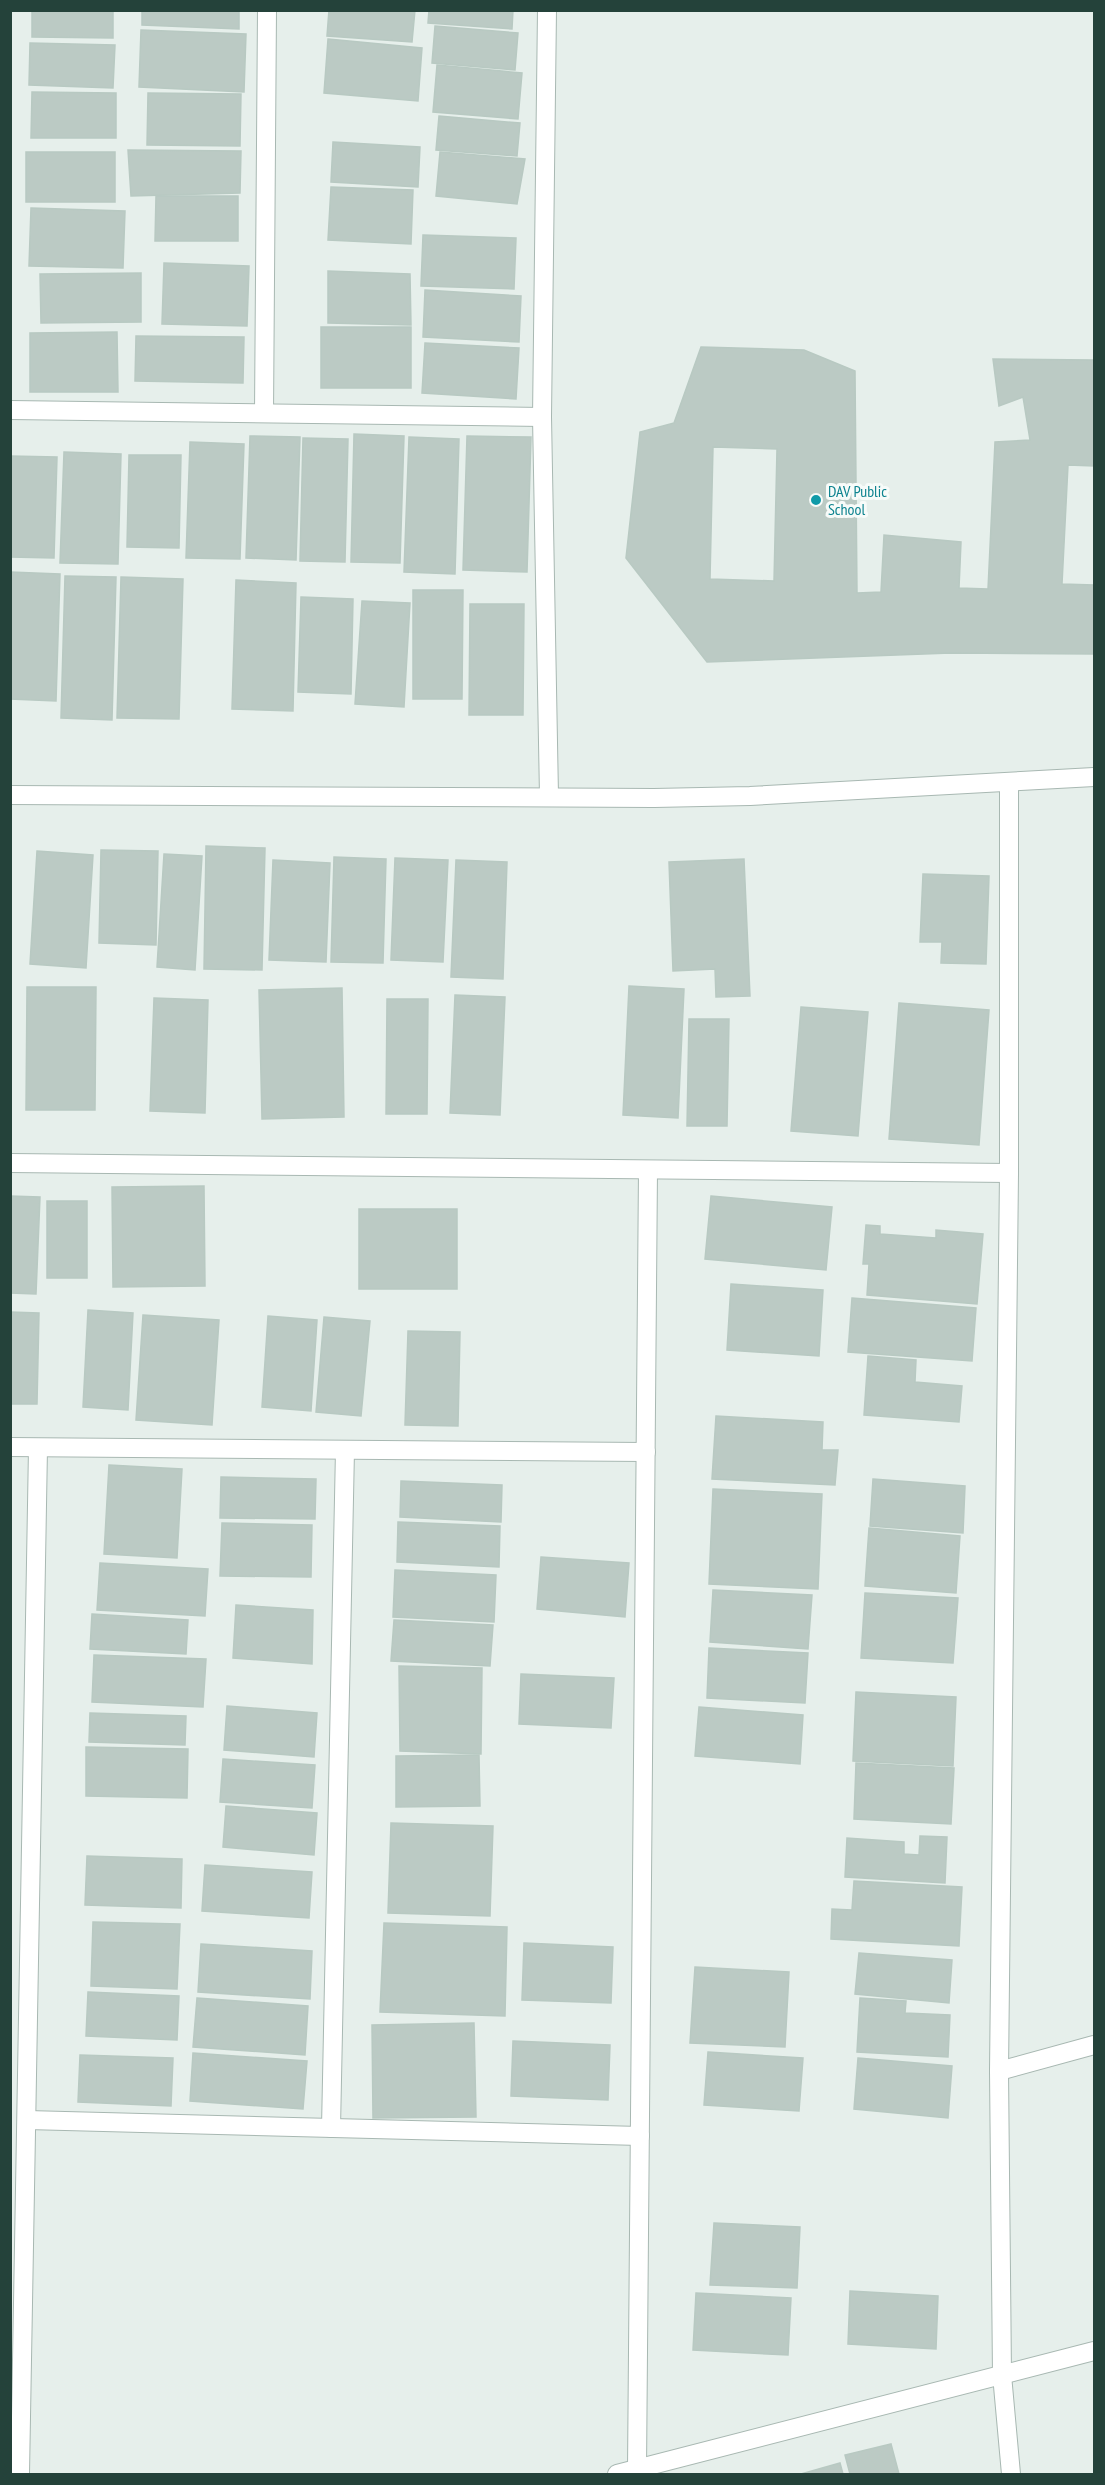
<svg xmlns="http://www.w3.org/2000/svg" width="1105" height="2485" viewBox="0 0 1105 2485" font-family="'PT Sans Narrow',sans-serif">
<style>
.building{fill:#bbcac4;stroke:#b8c9c2;stroke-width:1.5;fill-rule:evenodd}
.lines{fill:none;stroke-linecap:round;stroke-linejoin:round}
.minor-casing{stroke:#a8b8b2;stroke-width:20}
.minor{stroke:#fff;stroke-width:18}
.culture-dot{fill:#0f9aa8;stroke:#f7fbf9;stroke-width:2}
.labels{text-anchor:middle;stroke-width:6;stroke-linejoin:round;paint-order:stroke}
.culture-label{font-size:16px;fill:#0d838f;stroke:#f7fbf9;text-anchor:start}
</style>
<rect width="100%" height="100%" fill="#e6efeb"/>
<g class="building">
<path d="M32,10H113V38L32,37Z"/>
<path d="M142,10H239V29L142,25Z"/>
<path d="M329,10H415L412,42L327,36Z"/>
<path d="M429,10H513L512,29L428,23Z"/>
<path d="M435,26L518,33L515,70L432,63Z"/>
<path d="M141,30L246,34L244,92L139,87Z"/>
<path d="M328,39L422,48L418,101L324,93Z"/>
<path d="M30,43L115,45L113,88L29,85Z"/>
<path d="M437,65L522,73L518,119L433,112Z"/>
<path d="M32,92L116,93V138H31Z"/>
<path d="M148,93L241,94L240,146L147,145Z"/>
<path d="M439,116L520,123L517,156L436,150Z"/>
<path d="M333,142L420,147L418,187L331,182Z"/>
<path d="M128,150L241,151L240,193L131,196Z"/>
<rect x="26" y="152" width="89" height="50"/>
<path d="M440,152L525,159L517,204L436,196Z"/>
<path d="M331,187L413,190L411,244L328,240Z"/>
<path d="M156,196H238V241H155Z"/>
<path d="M31,208L125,211L123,268L29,266Z"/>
<path d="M423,235L516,238L514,289L421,286Z"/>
<path d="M164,263L249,266L247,326L162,324Z"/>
<path d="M328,271L410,274L411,325L328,323Z"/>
<path d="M141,273V322L41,323L40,274Z"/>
<path d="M425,290L521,296L519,342L423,337Z"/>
<rect x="321" y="327" width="90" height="61"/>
<path d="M117,332L118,392H30V333Z"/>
<path d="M136,336L244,337L243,383L135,381Z"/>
<path d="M425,343L519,348L516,399L422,393Z"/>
<path d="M701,347L804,350L855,371L857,593L881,592L884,535L961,542L959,588L988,589L995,442L1030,440L1023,397L999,406L993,359L1094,360V466L1068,465L1062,584L1094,585V654L951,653L707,662L626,558L640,432L674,423ZM713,447L777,449L774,581L710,579Z"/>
<path d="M354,434L404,436L400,563L351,562Z"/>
<path d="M250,436L300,437L296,560L246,558Z"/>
<path d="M467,436L531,437L527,572L463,570Z"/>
<path d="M409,437L459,439L455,574L404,572Z"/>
<path d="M303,438L348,439L345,562L300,561Z"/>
<path d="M190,442L244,444L240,559L186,558Z"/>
<path d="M64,452L121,454L118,564L60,563Z"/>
<path d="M129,455H181L179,548L127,547Z"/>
<path d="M10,456L57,457L54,558L10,557Z"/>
<path d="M10,572L60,574L56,701L10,699Z"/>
<path d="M65,576L116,577L112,720L61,718Z"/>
<path d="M121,577L183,579L179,719L117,718Z"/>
<path d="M236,580L296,583L293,711L232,709Z"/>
<path d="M413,590H463L462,699H413Z"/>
<path d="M301,597L353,599L351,694L298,692Z"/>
<path d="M362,601L410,603L404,707L355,704Z"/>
<path d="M470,604H524L523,715H469Z"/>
<path d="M206,846L265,848L262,970L204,969Z"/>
<path d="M101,850L158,851L156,945L99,943Z"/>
<path d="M37,851L93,855L86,968L30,964Z"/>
<path d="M164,854L202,856L195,970L157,967Z"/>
<path d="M334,857L386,859L383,963L331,962Z"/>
<path d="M395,858L448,860L443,962L391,960Z"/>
<path d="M744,859L750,996L716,997L715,969L673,971L669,862Z"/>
<path d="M273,860L330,863L326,962L269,960Z"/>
<path d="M456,860L507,862L503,979L451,977Z"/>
<path d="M923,874L989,876L986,964L941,963L942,942H920Z"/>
<path d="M629,986L684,989L678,1118L623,1115Z"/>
<path d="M27,987H96L95,1110H26Z"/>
<path d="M342,988L344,1117L262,1119L259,990Z"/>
<path d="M455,995L505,997L500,1115L450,1113Z"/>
<path d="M154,998L208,1000L205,1113L150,1111Z"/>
<path d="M387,999H428L427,1114H386Z"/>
<path d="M899,1003L989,1010L979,1145L889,1139Z"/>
<path d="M801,1007L868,1012L858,1136L791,1131Z"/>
<path d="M689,1019H729L727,1126H687Z"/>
<path d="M204,1186L205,1286L113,1287L112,1187Z"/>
<path d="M10,1196L40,1197L36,1294L10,1293Z"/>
<path d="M711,1196L832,1207L826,1270L705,1259Z"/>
<rect x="47" y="1201" width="40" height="77"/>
<rect x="359" y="1209" width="98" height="80"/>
<path d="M866,1225L880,1226V1234L936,1238V1230L983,1234L977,1304L867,1295L869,1264H863Z"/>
<path d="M731,1284L823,1290L819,1356L727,1350Z"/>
<path d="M852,1298L976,1308L972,1361L848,1352Z"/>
<path d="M88,1310L133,1313L128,1410L83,1407Z"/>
<path d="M10,1312L39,1313L37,1404H10Z"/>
<path d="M143,1315L219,1320L212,1425L136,1420Z"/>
<path d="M268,1316L317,1320L311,1411L262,1407Z"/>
<path d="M324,1317L370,1321L361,1416L316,1412Z"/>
<path d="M408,1331L460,1332L458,1426L405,1425Z"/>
<path d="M868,1356L916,1360L915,1382L962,1386L959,1422L864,1415Z"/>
<path d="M716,1416L823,1422L822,1450H838L835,1485L712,1479Z"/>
<path d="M109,1465L182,1469L177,1558L104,1554Z"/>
<path d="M221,1477L316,1479L315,1519L220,1518Z"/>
<path d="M873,1479L965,1486L963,1533L870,1526Z"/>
<path d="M401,1481L502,1485L501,1522L400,1517Z"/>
<path d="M713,1489L822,1494L818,1589L709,1584Z"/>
<path d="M398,1522L500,1526L499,1567L397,1562Z"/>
<path d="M222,1523L312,1525L311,1577L220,1576Z"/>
<path d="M869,1528L960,1536L956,1593L865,1586Z"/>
<path d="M541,1557L629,1563L625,1617L537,1609Z"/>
<path d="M100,1563L208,1569L205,1616L97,1610Z"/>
<path d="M395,1570L496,1575L494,1622L393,1617Z"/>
<path d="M713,1590L812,1595L808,1649L710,1642Z"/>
<path d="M865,1593L958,1598L953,1663L861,1658Z"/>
<path d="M236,1605L313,1610L312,1664L233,1658Z"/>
<path d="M92,1614L188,1620L186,1654L90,1649Z"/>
<path d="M394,1620L493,1625L490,1666L391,1661Z"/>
<path d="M709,1648L808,1653L805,1703L707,1698Z"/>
<path d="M94,1655L206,1659L203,1707L92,1702Z"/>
<path d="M399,1666L482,1668L481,1754L400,1751Z"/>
<path d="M521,1674L614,1678L611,1728L519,1724Z"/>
<path d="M856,1692L956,1697L953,1766L853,1761Z"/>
<path d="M227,1706L317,1713L314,1757L224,1750Z"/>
<path d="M699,1707L803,1715L800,1764L695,1756Z"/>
<path d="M90,1713L186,1716L185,1745L89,1742Z"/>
<path d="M86,1747L188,1749L187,1798L86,1796Z"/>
<path d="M479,1755L480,1806L396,1807V1756Z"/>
<path d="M223,1759L315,1765L312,1808L220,1802Z"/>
<path d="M856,1763L954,1768L951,1824L854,1819Z"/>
<path d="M226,1806L317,1813L314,1855L223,1847Z"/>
<path d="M391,1823L493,1826L490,1916L388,1913Z"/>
<path d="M920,1836L947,1837L945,1883L845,1877L847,1838L904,1842V1854L919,1855Z"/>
<path d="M87,1856L182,1859L181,1908L85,1905Z"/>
<path d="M205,1865L312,1872L309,1918L202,1911Z"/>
<path d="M854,1881L962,1887L959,1946L831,1939L832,1909L852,1910Z"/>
<path d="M93,1922L180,1924L177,1989L91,1986Z"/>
<path d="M384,1923L507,1927L505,2016L380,2012Z"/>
<path d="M524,1943L613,1947L611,2003L522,2000Z"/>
<path d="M201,1944L312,1951L310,1999L198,1992Z"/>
<path d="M859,1953L952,1960L949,2003L855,1994Z"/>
<path d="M695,1967L789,1972L785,2047L690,2043Z"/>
<path d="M88,1992L179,1996L177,2040L86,2036Z"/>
<path d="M197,1998L308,2006L305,2055L193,2047Z"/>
<path d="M860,1998L906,2001L905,2013L950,2015L948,2057L857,2052Z"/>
<path d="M474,2023L476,2117L373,2118L372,2025Z"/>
<path d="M513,2041L610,2045L608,2100L511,2096Z"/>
<path d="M708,2052L803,2058L799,2111L704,2105Z"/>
<path d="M193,2053L307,2061L303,2109L190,2101Z"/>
<path d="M80,2055L173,2058L171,2106L78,2102Z"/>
<path d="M858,2058L952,2066L948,2118L854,2109Z"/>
<path d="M714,2223L800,2227L797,2288L710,2285Z"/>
<path d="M850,2291L938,2296L936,2349L848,2344Z"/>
<path d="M696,2293L791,2298L788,2355L693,2350Z"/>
<path d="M891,2444L899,2474H850L845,2455Z"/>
<path d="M840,2463L843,2474H801Z"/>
</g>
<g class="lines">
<g class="minor-casing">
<g id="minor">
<path d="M547,10L542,417L549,796"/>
<path d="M10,410L542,417"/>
<path d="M264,413L267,10"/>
<path d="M1009,783V1173L999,2071L1002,2375L1011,2474"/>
<path d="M10,795L654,798L750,796L1094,777"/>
<path d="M10,1163L1009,1173"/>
<path d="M10,1447L646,1452"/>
<path d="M999,2071L1094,2045"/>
<path d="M27,2120L640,2136"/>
<path d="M331,2128L345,1450"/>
<path d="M637,2470L648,1170"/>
<path d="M20,2474L38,1448"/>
<path d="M617,2474L1094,2351"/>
</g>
</g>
<use href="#minor" class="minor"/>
</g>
<circle class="culture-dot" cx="816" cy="500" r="6"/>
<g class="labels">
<g class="culture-label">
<text x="828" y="497">DAV Public<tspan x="828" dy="18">School</tspan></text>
</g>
</g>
<rect width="1105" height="2485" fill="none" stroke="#24423a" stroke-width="24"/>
</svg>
